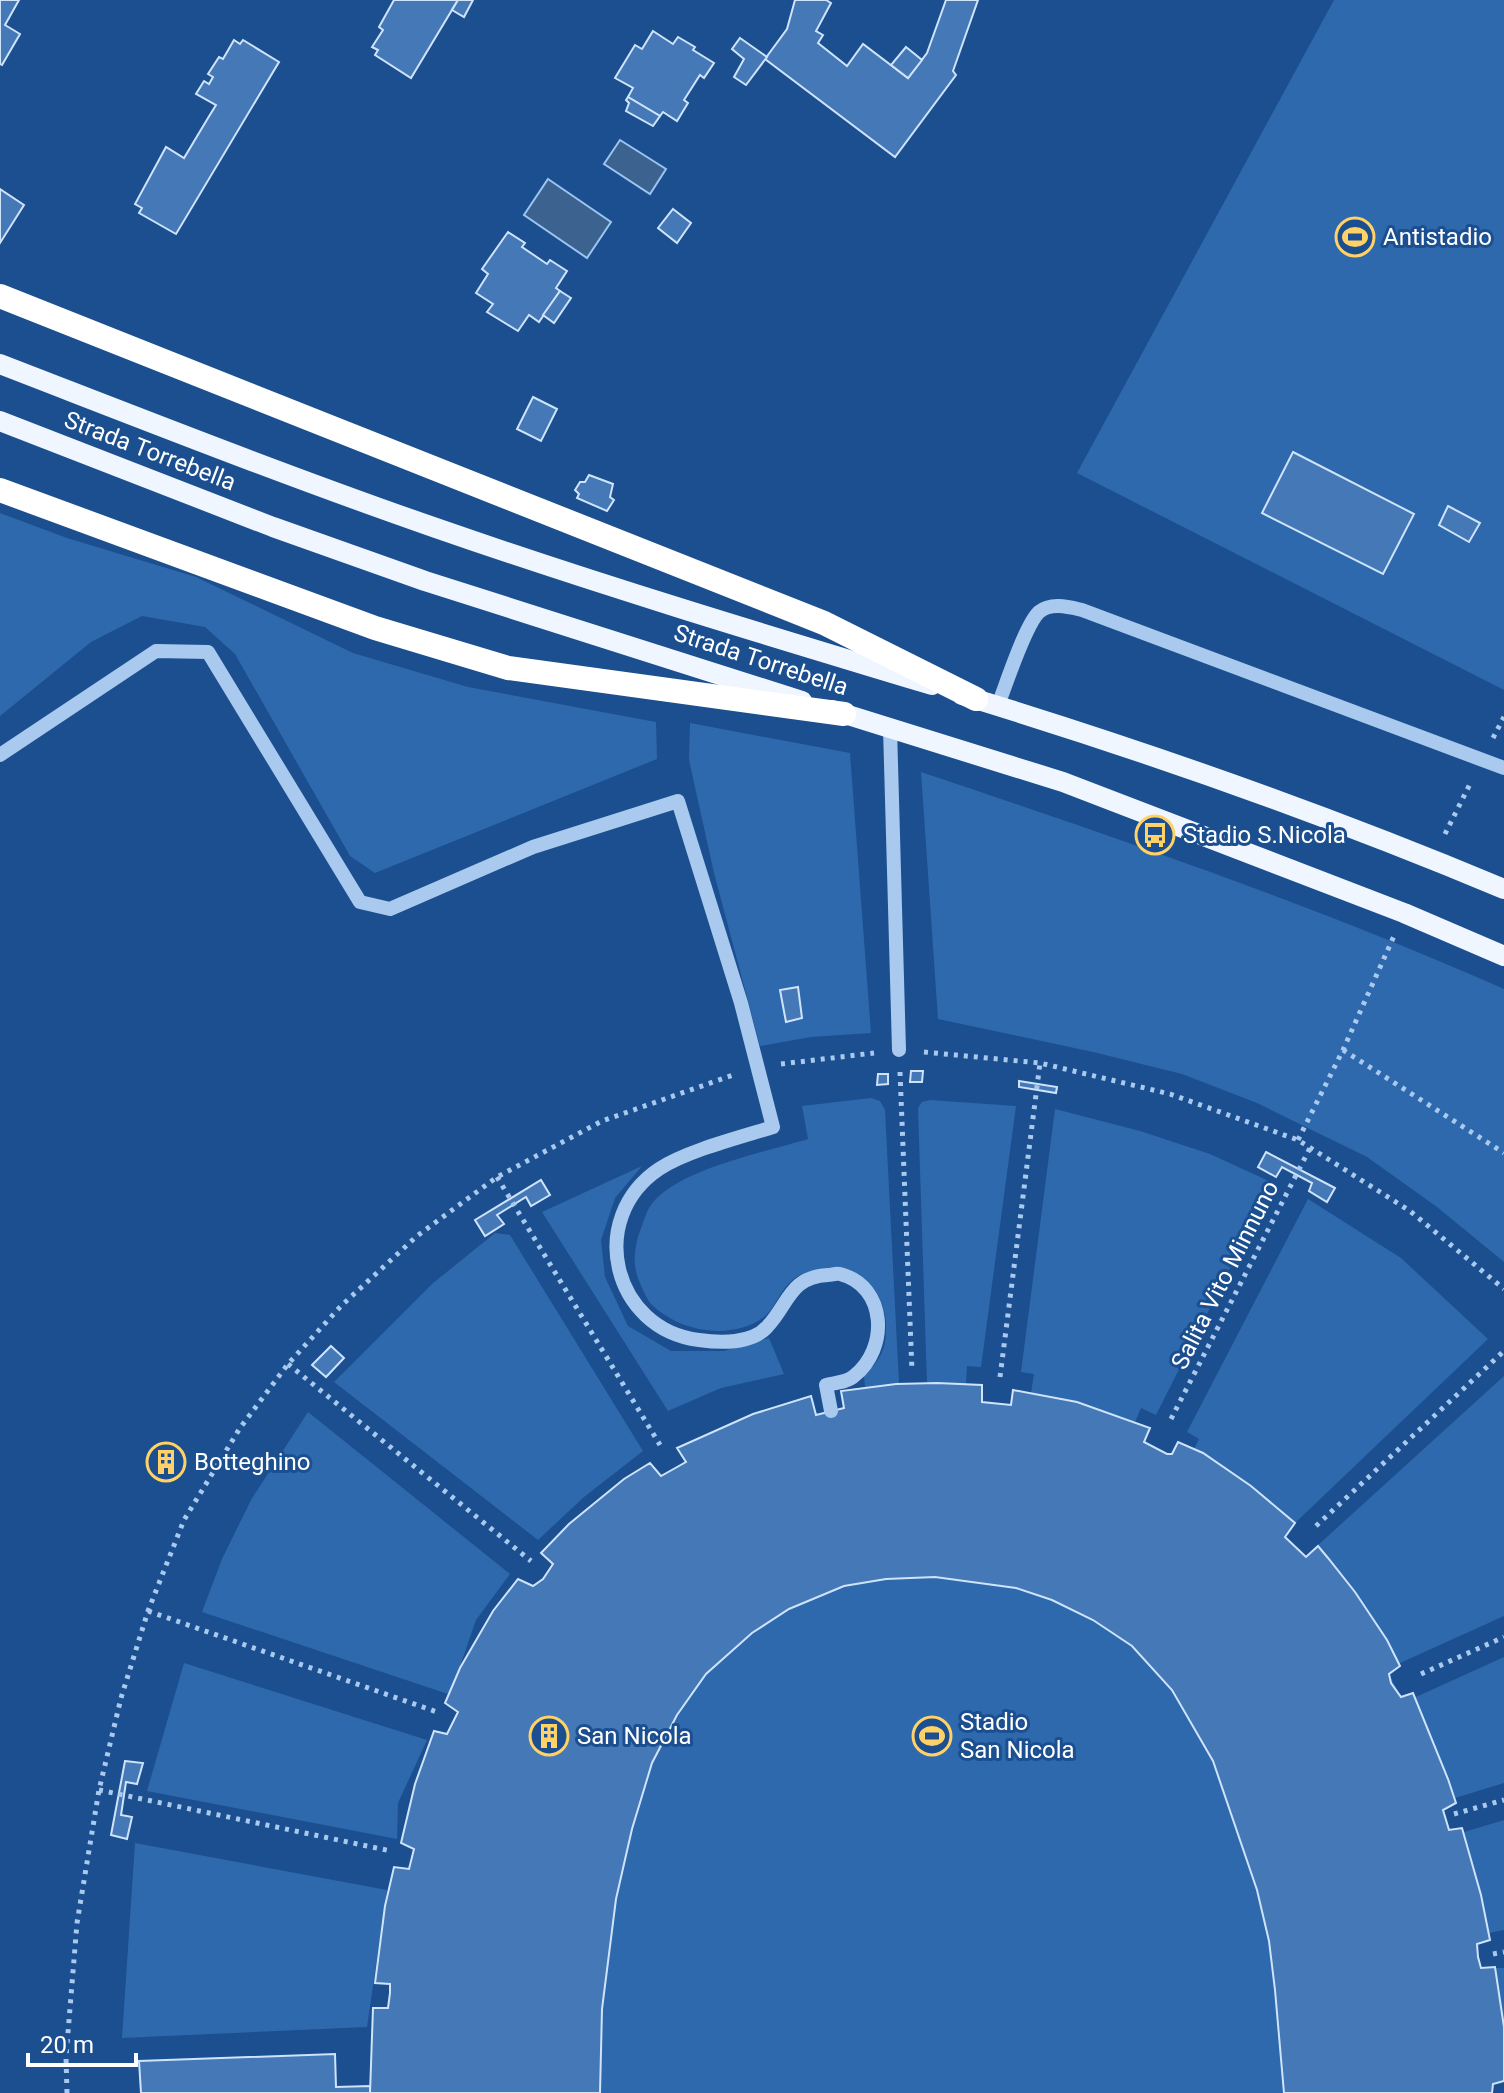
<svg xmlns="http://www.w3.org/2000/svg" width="1504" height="2093" viewBox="0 0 1504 2093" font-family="Roboto,sans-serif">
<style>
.green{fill:#2e69ad}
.water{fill:#3c6290;stroke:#9cc4f0;stroke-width:2}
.building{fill:#4478b7;stroke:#cfe3fa;stroke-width:2}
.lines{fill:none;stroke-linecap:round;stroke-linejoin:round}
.path{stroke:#a9c9ee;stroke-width:5;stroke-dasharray:4 6;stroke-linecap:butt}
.minor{stroke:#a9c9ee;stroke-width:14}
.major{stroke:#f0f6ff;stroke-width:20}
.highway{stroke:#fff;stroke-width:24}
.labels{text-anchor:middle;stroke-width:6;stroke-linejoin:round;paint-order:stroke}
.poi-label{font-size:24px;fill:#fff;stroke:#1b4f8f;text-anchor:start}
.street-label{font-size:24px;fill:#fff;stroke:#1b4f8f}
</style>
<rect width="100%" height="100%" fill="#1b4f8f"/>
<g class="green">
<path d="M1334,0H1504V690L1077,473Z"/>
<path d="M0,513L67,538L196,577L353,653L468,687L656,722L657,759L375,873L350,856L235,654L205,627L142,616L91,642L0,716Z"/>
<path d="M690,723L850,753L871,1033L811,1037L760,1046L714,873L689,760Z"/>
<path d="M921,772C1118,838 1314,905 1504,989V1262L1437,1207L1367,1157L1257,1103L1182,1074L1093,1052L938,1019Z"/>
<path d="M871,1098L880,1101L885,1110L899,1384L927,1383L918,1108L922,1102L930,1100L1016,1106L981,1367L967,1366L966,1384L982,1385V1402L1010,1405L1013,1390L1031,1393L1034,1374L1021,1372L1055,1109L1140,1131L1210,1154L1273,1183L1156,1415L1141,1408L1135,1422L1150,1428L1144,1442L1155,1450L1172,1454L1178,1442L1194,1449L1199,1439L1187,1432L1308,1199L1401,1258L1488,1339L1295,1523L1285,1537L1306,1556L1504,1376V1616L1400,1663V1666L1389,1674L1401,1697L1413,1693L1416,1697L1504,1657V1783L1455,1798L1456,1803L1443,1810L1450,1830L1462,1828L1464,1832L1504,1820V1930L1489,1933L1490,1940L1477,1944L1481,1968H1504V2081L1494,2084L1492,2093H370L373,2008L388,2007L390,1984L375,1983L385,1906L409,1869L413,1849L401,1843L415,1784L434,1731L447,1734L457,1712L445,1703L448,1694L202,1612L222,1559L251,1500L308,1412L510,1574L476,1620L457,1675L493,1611L518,1579L533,1586L543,1579L553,1564L541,1553C574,1518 609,1488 650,1463L661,1476L685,1461L677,1448L753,1414L811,1396L816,1414L844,1408L841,1391L865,1387L864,1376C879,1361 886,1351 886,1329C887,1287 855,1262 815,1271C809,1272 803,1273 798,1276C779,1288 777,1307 764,1317C748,1329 726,1333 706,1330C687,1328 665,1318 652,1305C647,1300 643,1290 640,1283C632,1267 634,1247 640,1231C643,1224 645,1215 649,1208C671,1170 766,1152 808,1139L802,1106Z"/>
<path d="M642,1166L615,1198L601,1240L605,1277L628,1326L671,1351H724L769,1338L784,1374L721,1388L668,1411L542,1212Z"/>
<path d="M495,1233L510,1235L643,1451L584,1497L538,1540L334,1382L432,1284Z"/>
<path d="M184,1663L427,1740L398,1803L397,1839L147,1791Z"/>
<path d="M135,1843L387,1890L367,2027L122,2038Z"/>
</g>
<g class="water">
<path d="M620,140L666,169L650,194L604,164Z"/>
<path d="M548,179L611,222L587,258L524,215Z"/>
</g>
<g class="building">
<path d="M0,0H19L5,25L20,34L2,65L0,64Z"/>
<path d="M394,0H458L411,78L375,55L378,50L372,47L383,30L379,27Z"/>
<path d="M458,0H473L464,17L452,10Z"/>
<path d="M795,0H826L831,3L816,31L823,35L818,43L847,66L863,44L908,78L927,53L946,0H978L953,71L956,75L895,157L765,59L787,29Z"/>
<path d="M653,31L673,44L678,37L695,47L693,50L714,63L704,78L700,75L684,100L688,103L677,121L663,112L660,116L628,97L633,88L615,78L635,45L642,49Z"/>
<path d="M740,38L767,57L746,85L734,77L744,59L732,49Z"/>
<path d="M234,40L240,44L243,40L279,62L176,234L139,213L142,208L135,204L166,147L184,158L208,118L216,105L196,94L204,81L209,84L213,77L208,74L219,57L223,59Z"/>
<path d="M906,47L922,60L908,78L891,65Z"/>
<path d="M628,97L660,116L653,126L626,111L629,103L626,100Z"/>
<path d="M0,189L24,205L0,243Z"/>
<path d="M673,209L691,223L677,243L658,228Z"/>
<path d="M508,232L525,243L522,247L547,264L550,260L567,271L556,288L560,291L539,322L529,315L518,331L487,312L493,304L476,293L488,274L482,269Z"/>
<path d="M560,291L571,298L554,323L543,315Z"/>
<path d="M533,397L557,409L541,441L517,429Z"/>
<path d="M1293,452L1414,514L1383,574L1262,513Z"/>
<path d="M589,475L613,484L610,497L614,500L607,511L577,498L579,494L575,490L580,482H585Z"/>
<path d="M1448,506L1480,523L1469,542L1439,525Z"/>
<path d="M798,987L802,1018L786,1022L780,990Z"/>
<path d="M911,1071H923L922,1082H910Z"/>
<path d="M878,1074H888V1084L877,1085Z"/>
<path d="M1019,1081L1057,1087L1056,1093L1019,1087Z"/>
<path d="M1266,1152L1335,1188L1327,1202L1309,1191L1312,1183L1282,1167L1276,1177L1258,1167Z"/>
<path d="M541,1180L550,1195L531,1206L526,1197L497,1215L504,1224L485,1236L475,1220Z"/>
<path d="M331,1346L344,1358L326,1377L312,1365Z"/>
<path d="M937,1383L982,1385V1402L1011,1405L1013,1390L1077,1402L1150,1428L1144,1442L1167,1454H1172L1178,1442L1203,1453L1251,1486L1295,1523L1285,1537L1306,1557L1318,1546L1328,1558L1355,1592L1387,1640L1400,1666L1389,1674L1391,1683L1401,1697L1413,1693L1448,1779L1456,1803L1443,1810L1449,1830L1462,1828L1481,1895L1490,1940L1477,1944L1478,1957L1481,1968L1495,1967L1504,2027V2081L1493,2084L1492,2093H1284L1275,1990L1269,1941L1257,1890L1213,1761L1172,1690L1132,1646L1093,1620L1052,1600L1016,1588L935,1577L886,1579L844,1586L789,1609L752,1633L706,1674L677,1715L652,1763L632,1829L616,1899L602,2009L600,2093H370L373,2008H388L390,1993V1984L375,1983L385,1906L394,1867L409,1869L414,1849L401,1843L415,1784L434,1731L447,1734L458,1712L445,1703L460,1668L493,1611L518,1579L533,1586L543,1579L553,1564L541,1553L569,1524L624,1479L650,1463L661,1476L686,1462L677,1448L753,1414L811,1396L816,1415L844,1408L841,1391L896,1384Z"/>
<path d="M154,1447L184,1464L177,1477L147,1460Z"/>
<path d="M125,1761L143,1763L137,1784L126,1782L121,1815L132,1817L127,1839L111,1835Z"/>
<path d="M335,2054L336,2087L370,2086V2093H141L139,2061Z"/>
</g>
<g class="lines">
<g class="path">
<path d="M1493,738L1504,717"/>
<path d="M1445,834L1471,782"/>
<path d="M1343,1050L1504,1153"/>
<path d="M924,1052L1040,1063L1170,1094L1298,1140L1410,1211L1504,1289"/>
<path d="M781,1064L874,1053"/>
<path d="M900,1072L912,1371"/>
<path d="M1298,1140L1343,1050L1394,936"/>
<path d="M497,1177L660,1445"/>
<path d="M288,1364L531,1561"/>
<path d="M1000,1377L1040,1063"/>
<path d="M1171,1419L1310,1148"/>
<path d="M1316,1526L1504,1351"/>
<path d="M148,1611L437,1712"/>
<path d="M1421,1674L1504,1637"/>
<path d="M99,1790L391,1851"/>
<path d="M1454,1814L1504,1800"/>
<path d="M1493,1954L1504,1952"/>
<path d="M67,2093L66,2057L77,1923L99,1790L121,1698L148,1611L184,1520L240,1428L288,1364L341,1306L417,1236L497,1177L602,1121L736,1074"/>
</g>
<g class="minor">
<path d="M998,705C1006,685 1025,625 1039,612C1051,602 1069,607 1082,610L1504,768"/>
<path d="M890,728L899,1050"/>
<path d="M0,755L156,651L208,652L360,902L390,909L533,847L678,801L741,1003L773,1127C741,1137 686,1151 659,1169C586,1218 612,1329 699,1340C720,1343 752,1344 767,1327C789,1304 789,1277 828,1275C832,1275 836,1273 840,1274C887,1286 889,1349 854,1376C848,1382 834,1383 826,1385L831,1411"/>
</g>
<g class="major">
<path d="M0,364C145,420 289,477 436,528C600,585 766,635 932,685"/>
<path d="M0,421L273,527L425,581L802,701"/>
<path d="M962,695C1146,751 1327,815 1504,889"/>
<path d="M832,710L1063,782L1404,913L1504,956"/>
</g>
<g class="highway">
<path d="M0,296L824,623L976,699"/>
<path d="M0,490L375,628L508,668L844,714"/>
</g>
</g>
<defs>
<g id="stadium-ring" transform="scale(2)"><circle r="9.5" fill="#1b4f8f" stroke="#ffd166" stroke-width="1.5"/><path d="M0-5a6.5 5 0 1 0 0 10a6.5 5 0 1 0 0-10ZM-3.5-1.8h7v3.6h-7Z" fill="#ffd166"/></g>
<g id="bus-ring" transform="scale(2)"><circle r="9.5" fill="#1b4f8f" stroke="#ffd166" stroke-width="1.5"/><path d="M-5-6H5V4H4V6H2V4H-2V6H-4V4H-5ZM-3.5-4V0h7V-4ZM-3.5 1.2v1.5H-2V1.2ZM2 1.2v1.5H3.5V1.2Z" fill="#ffd166"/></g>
<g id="building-ring" transform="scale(2)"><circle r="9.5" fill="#1b4f8f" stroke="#ffd166" stroke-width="1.5"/><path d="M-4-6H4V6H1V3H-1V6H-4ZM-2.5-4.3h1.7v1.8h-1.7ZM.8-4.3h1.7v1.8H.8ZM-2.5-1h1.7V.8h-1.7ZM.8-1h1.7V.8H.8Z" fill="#ffd166"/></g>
</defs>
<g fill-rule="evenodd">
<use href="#stadium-ring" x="1355" y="237"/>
<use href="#bus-ring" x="1155" y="835"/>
<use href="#building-ring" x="166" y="1462"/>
<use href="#building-ring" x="549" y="1736"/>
<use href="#stadium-ring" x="932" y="1736"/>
</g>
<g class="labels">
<g class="poi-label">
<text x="1383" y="245">Antistadio</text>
<text x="1183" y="843">Stadio S.Nicola</text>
<text x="194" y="1470">Botteghino</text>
<text x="960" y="1730">Stadio<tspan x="960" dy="28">San Nicola</tspan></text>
<text x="577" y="1744">San Nicola</text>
</g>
<g class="street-label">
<text transform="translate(150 451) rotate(21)" y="8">Strada Torrebella</text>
<text transform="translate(761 660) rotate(18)" y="8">Strada Torrebella</text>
<text transform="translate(1225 1275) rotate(-63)" y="8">Salita Vito Minnuno</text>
</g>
</g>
<path d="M28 2053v12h108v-12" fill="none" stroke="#ffffff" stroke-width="4"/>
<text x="40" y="2053" font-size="24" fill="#ffffff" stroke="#1b4f8f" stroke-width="6" paint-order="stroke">20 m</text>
</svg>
